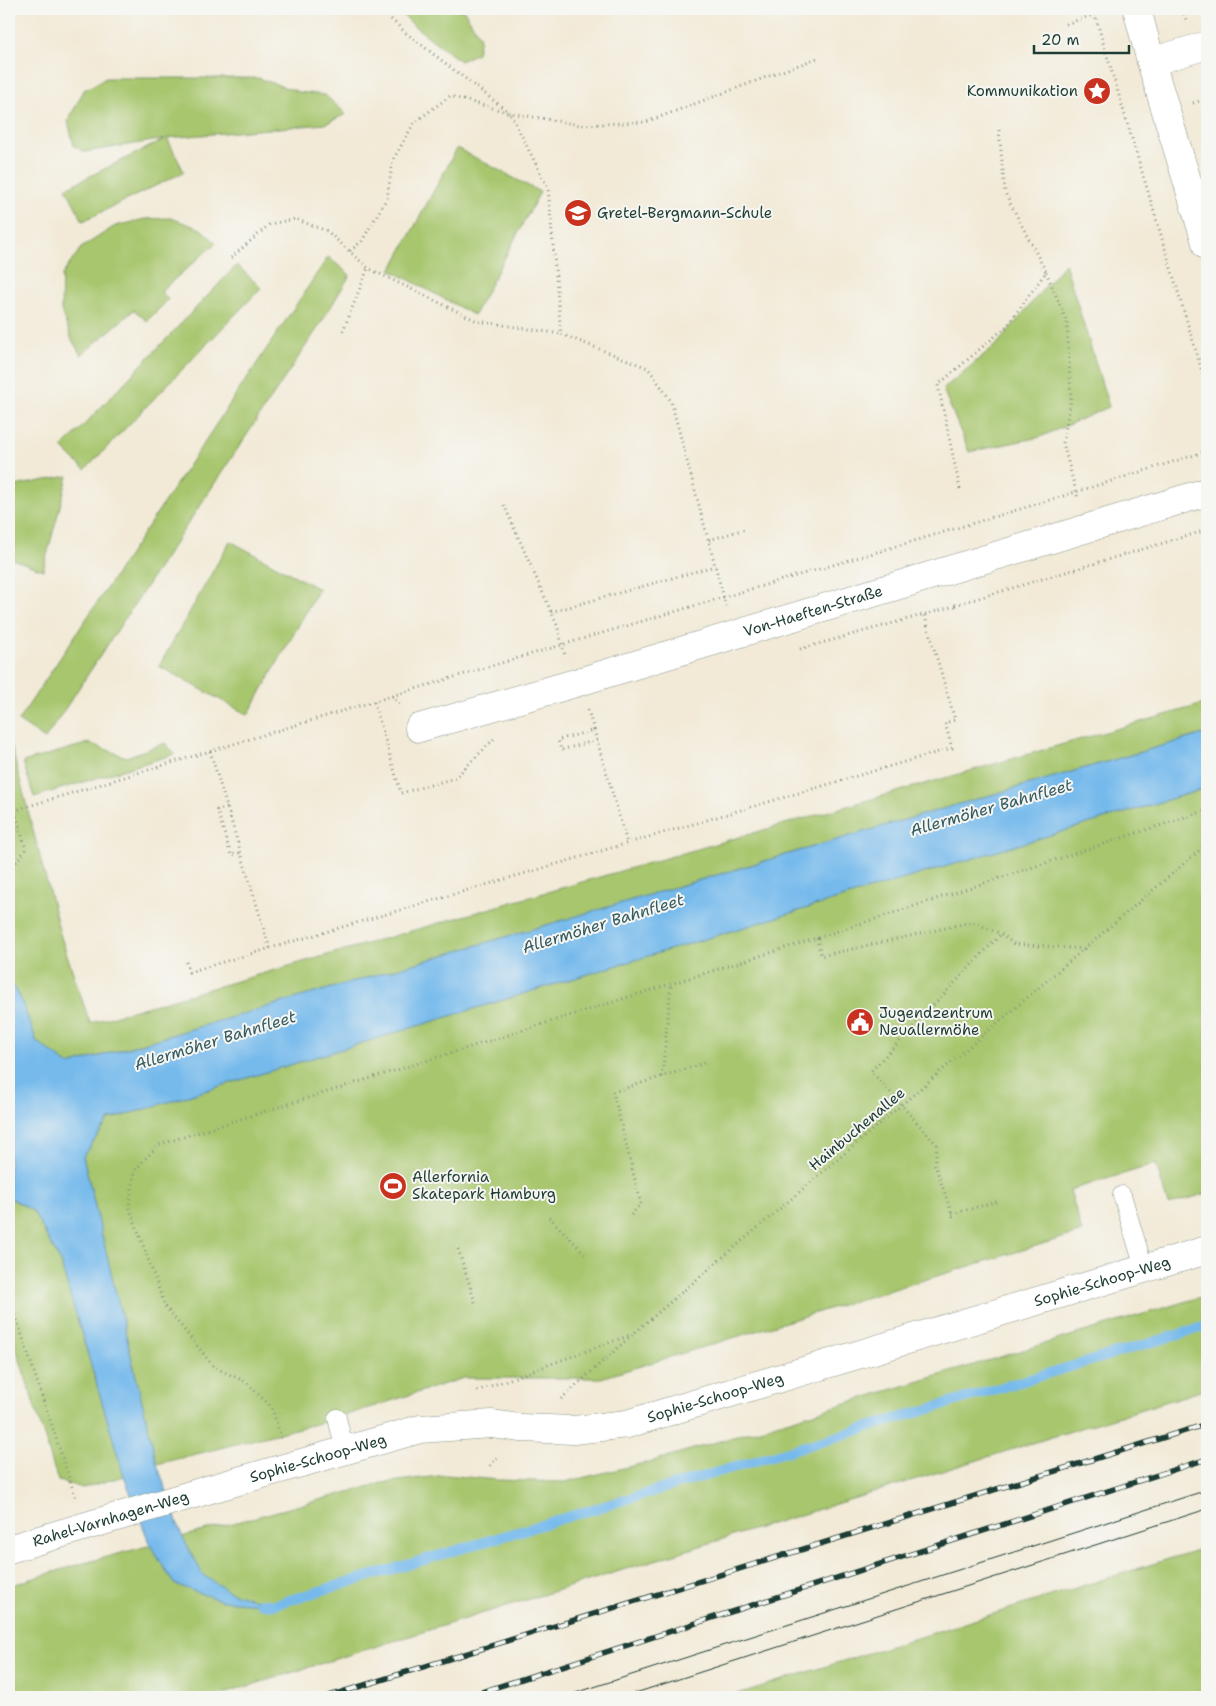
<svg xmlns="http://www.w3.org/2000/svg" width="1216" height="1706" viewBox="0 0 1216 1706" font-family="'Shantell Sans',sans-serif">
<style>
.green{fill:#a7c66d;stroke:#638250}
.water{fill:#76baec;stroke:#4a7c90}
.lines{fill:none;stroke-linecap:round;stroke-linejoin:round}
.stream{stroke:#76baec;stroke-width:10}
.lane-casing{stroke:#889486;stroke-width:19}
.street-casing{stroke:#889486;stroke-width:29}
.secondary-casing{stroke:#889486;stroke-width:29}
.path{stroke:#889486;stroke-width:3;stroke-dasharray:1 4;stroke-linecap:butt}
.lane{stroke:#fff;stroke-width:18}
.street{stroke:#fff;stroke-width:28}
.secondary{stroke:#fff;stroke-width:28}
.tram{stroke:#1f3d34;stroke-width:1}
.rail-casing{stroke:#1f3d34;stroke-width:5.5}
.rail{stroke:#f6f6f2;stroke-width:4;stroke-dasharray:11;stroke-linecap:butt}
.labels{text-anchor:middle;stroke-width:4;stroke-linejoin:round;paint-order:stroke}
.poi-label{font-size:15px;fill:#1f3d34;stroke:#f6f6f2;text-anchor:start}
.street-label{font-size:15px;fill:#1f3d34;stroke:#f6f6f2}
.water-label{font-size:16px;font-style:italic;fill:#355c62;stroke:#f6f6f2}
</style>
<rect width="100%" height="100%" fill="#f6f6f2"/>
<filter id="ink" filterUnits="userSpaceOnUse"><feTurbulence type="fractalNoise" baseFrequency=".02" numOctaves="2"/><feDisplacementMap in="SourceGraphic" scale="10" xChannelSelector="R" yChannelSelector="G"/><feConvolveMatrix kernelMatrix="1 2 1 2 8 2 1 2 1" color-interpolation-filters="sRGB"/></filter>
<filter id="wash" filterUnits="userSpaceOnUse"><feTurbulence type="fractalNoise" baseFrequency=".0096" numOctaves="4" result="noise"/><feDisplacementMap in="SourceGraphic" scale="20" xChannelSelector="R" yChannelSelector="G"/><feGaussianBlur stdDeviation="1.12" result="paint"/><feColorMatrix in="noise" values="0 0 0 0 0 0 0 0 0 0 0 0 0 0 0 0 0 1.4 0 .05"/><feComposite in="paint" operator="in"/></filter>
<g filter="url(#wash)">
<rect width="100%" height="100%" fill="#f2ead7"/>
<g class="green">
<path d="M397,9H463L480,37L477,53L460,61L413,25Z"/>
<path d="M106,78H258L299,92L325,95L346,114L325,124L167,138L184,172L83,221L66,188L165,139L85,152L74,146L68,121L84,90Z"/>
<path d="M457,148L540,192L474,315L391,270Z"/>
<path d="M171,218L201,229L216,243L161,291L168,300L147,321L134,310L81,355L72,340L61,310L62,275L81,248L115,226L145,219Z"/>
<path d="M328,257L350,275L323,320L45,739L18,721Z"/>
<path d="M1065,263L1109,407L1040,437L969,452L943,389L998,343Z"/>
<path d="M237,265L261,288L85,470L62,448Z"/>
<path d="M68,476L43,570L9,558V487Z"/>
<path d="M230,541L319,589L248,715L159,666Z"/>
<path d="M1207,703V733L918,816L69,1065L37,1042L19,995L9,980V738L61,937L90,1023Z"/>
<path d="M89,743L126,757L165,743L175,754L34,797L23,762Z"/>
<path d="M1207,788V1193L1168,1205L1156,1164L1070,1190L1082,1232L601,1378H464L327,1421L157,1464L83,1156L109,1120L562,982Z"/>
<path d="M9,1197L33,1211L60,1261L124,1476L83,1488L58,1481L9,1325Z"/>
<path d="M1207,1295V1389L213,1697H9V1586L73,1566L382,1483L446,1475L497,1480L565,1482L653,1461Z"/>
<path d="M1207,1547V1697H728Z"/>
</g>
<path class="water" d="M1207,733V788L562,982L109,1120L83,1156L157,1464L182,1536L203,1575L230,1592L273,1605L222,1601L174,1584L150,1545L124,1476L60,1261L33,1211L9,1197V980L19,995L37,1042L69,1065L918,816Z"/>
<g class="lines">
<path class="stream" d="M260,1603L273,1605L1207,1326"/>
</g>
</g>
<g filter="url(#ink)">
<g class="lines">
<g class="lane-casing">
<g id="lane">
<path d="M1122,1195L1144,1268"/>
<path d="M337,1418L345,1451"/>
</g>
</g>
<g class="street-casing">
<g id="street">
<path d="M1151,62L1207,45"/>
<path id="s1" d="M419,728L572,684L1207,492"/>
</g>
</g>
<g class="secondary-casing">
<g id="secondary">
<path d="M1137,9L1151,62L1207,246"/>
<path id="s2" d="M9,1549L214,1488L420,1429L492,1424L520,1428L574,1430L627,1424L1207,1250"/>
</g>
</g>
<g class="path">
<path d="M380,9L406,33L510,113L580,125L646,122L820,57"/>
<path d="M1093,9L1207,388"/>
<path d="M1182,9L1186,20"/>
<path d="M1066,24L1108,10"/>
<path d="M1203,76L1207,92"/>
<path d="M1193,103L1207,99"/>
<path d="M350,251L362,241L387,198L393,160L414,123L450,96L510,113L548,188L561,334L648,368L671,401L726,606"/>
<path d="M231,258L270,224L295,219L327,231L368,268L477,321L561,334"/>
<path d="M1046,272L1067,322L1071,399L1063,443L1078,499"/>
<path d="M343,331L368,268"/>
<path d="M960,489L938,385L1007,326L1046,272L1005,193L999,130"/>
<path d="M504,505L557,625L565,655"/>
<path d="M709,540L745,529"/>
<path d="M955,605L1207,530"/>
<path d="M551,612L715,566"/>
<path d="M800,649L955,606"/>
<path d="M392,696C664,613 937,537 1207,451"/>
<path d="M374,702L401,793L455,778L494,739"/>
<path d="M588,710L594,730L558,740L561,750L597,740L627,843"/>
<path d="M594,730L597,740"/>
<path d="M210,751L270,949"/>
<path d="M9,792L26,849L9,871"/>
<path d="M227,808L217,810L231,855L240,853"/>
<path d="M9,812L392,696L400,705"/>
<path d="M9,817L13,811"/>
<path d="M817,938L821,956L972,922L1001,934L1014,944L1086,949"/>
<path d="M186,962L189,972L952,748L945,723L955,720L924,614"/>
<path d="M662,1077L671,984"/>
<path d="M952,1214L999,1201"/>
<path d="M631,1215L641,1204L613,1092L708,1062"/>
<path d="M549,1217L585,1254"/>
<path d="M953,1217L935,1165L937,1145L871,1071L1001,934"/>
<path d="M458,1249L476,1305"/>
<path d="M9,1296L76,1499"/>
<path d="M477,1391L630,1335"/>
<path d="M561,1399L633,1334L1207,844"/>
<path d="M281,1438L272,1408L246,1382L214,1367L165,1306L129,1206L135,1170L158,1145L817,938L1207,810"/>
<path d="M490,1466L499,1455"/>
</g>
<use href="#lane" class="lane"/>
<use href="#street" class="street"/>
<use href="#secondary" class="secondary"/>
<g class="tram">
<path d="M563,1697L1207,1490"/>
<path d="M623,1697L1207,1509"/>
</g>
<g class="rail-casing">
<g id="rail">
<path d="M326,1697L1207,1424"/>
<path d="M466,1697L1207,1459"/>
</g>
</g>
<use href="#rail" class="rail"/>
</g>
</g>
<defs>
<g id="sight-disc" transform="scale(1.4375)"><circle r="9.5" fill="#c8321e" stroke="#f6f6f2"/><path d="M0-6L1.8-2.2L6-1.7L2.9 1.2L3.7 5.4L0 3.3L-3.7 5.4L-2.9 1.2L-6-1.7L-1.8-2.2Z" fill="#fff"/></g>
<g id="school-disc" transform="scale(1.4375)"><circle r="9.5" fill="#c8321e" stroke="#f6f6f2"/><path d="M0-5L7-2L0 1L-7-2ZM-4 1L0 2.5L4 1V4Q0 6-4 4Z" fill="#fff"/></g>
<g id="civic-disc" transform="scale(1.4375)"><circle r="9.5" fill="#c8321e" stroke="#f6f6f2"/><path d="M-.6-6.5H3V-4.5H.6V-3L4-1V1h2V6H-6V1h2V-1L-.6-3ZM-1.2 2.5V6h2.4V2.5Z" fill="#fff"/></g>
<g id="stadium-disc" transform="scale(1.4375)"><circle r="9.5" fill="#c8321e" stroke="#f6f6f2"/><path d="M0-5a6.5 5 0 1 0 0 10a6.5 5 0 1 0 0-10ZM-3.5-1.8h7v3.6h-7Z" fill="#fff"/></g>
</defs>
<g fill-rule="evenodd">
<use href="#sight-disc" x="1097" y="91"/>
<use href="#school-disc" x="578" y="213"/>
<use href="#civic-disc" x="860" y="1022"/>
<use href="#stadium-disc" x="393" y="1186"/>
</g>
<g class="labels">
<g class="poi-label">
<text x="1078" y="96" text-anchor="end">Kommunikation</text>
<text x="597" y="218">Gretel-Bergmann-Schule</text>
<text x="879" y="1018">Jugendzentrum<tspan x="879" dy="17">Neuallermöhe</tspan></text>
<text x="412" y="1182">Allerfornia<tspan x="412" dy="17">Skatepark Hamburg</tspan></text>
</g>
<g class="street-label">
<text dy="5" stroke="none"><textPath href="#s1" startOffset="411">Von-Haeften-Straße</textPath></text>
<text transform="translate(857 1129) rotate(-40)" y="5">Hainbuchenallee</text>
<text dy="5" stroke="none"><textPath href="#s2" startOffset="1132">Sophie-Schoop-Weg</textPath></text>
<text dy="5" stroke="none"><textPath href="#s2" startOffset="728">Sophie-Schoop-Weg</textPath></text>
<text dy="5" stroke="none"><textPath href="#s2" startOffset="322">Sophie-Schoop-Weg</textPath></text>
<text dy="5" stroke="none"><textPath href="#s2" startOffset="106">Rahel-Varnhagen-Weg</textPath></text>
</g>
<g class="water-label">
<text transform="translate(991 807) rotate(-16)" y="6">Allermöher Bahnfleet</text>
<text transform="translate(603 923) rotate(-17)" y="6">Allermöher Bahnfleet</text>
<text transform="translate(215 1040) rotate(-17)" y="6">Allermöher Bahnfleet</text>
</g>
</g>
<rect width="1216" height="1706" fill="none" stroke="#f6f6f2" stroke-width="30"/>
<path d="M1034 45v8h95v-8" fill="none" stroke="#1f3d34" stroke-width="2.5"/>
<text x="1041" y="45" font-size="15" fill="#1f3d34" stroke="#f6f6f2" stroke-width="4" paint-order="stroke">20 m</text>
</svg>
